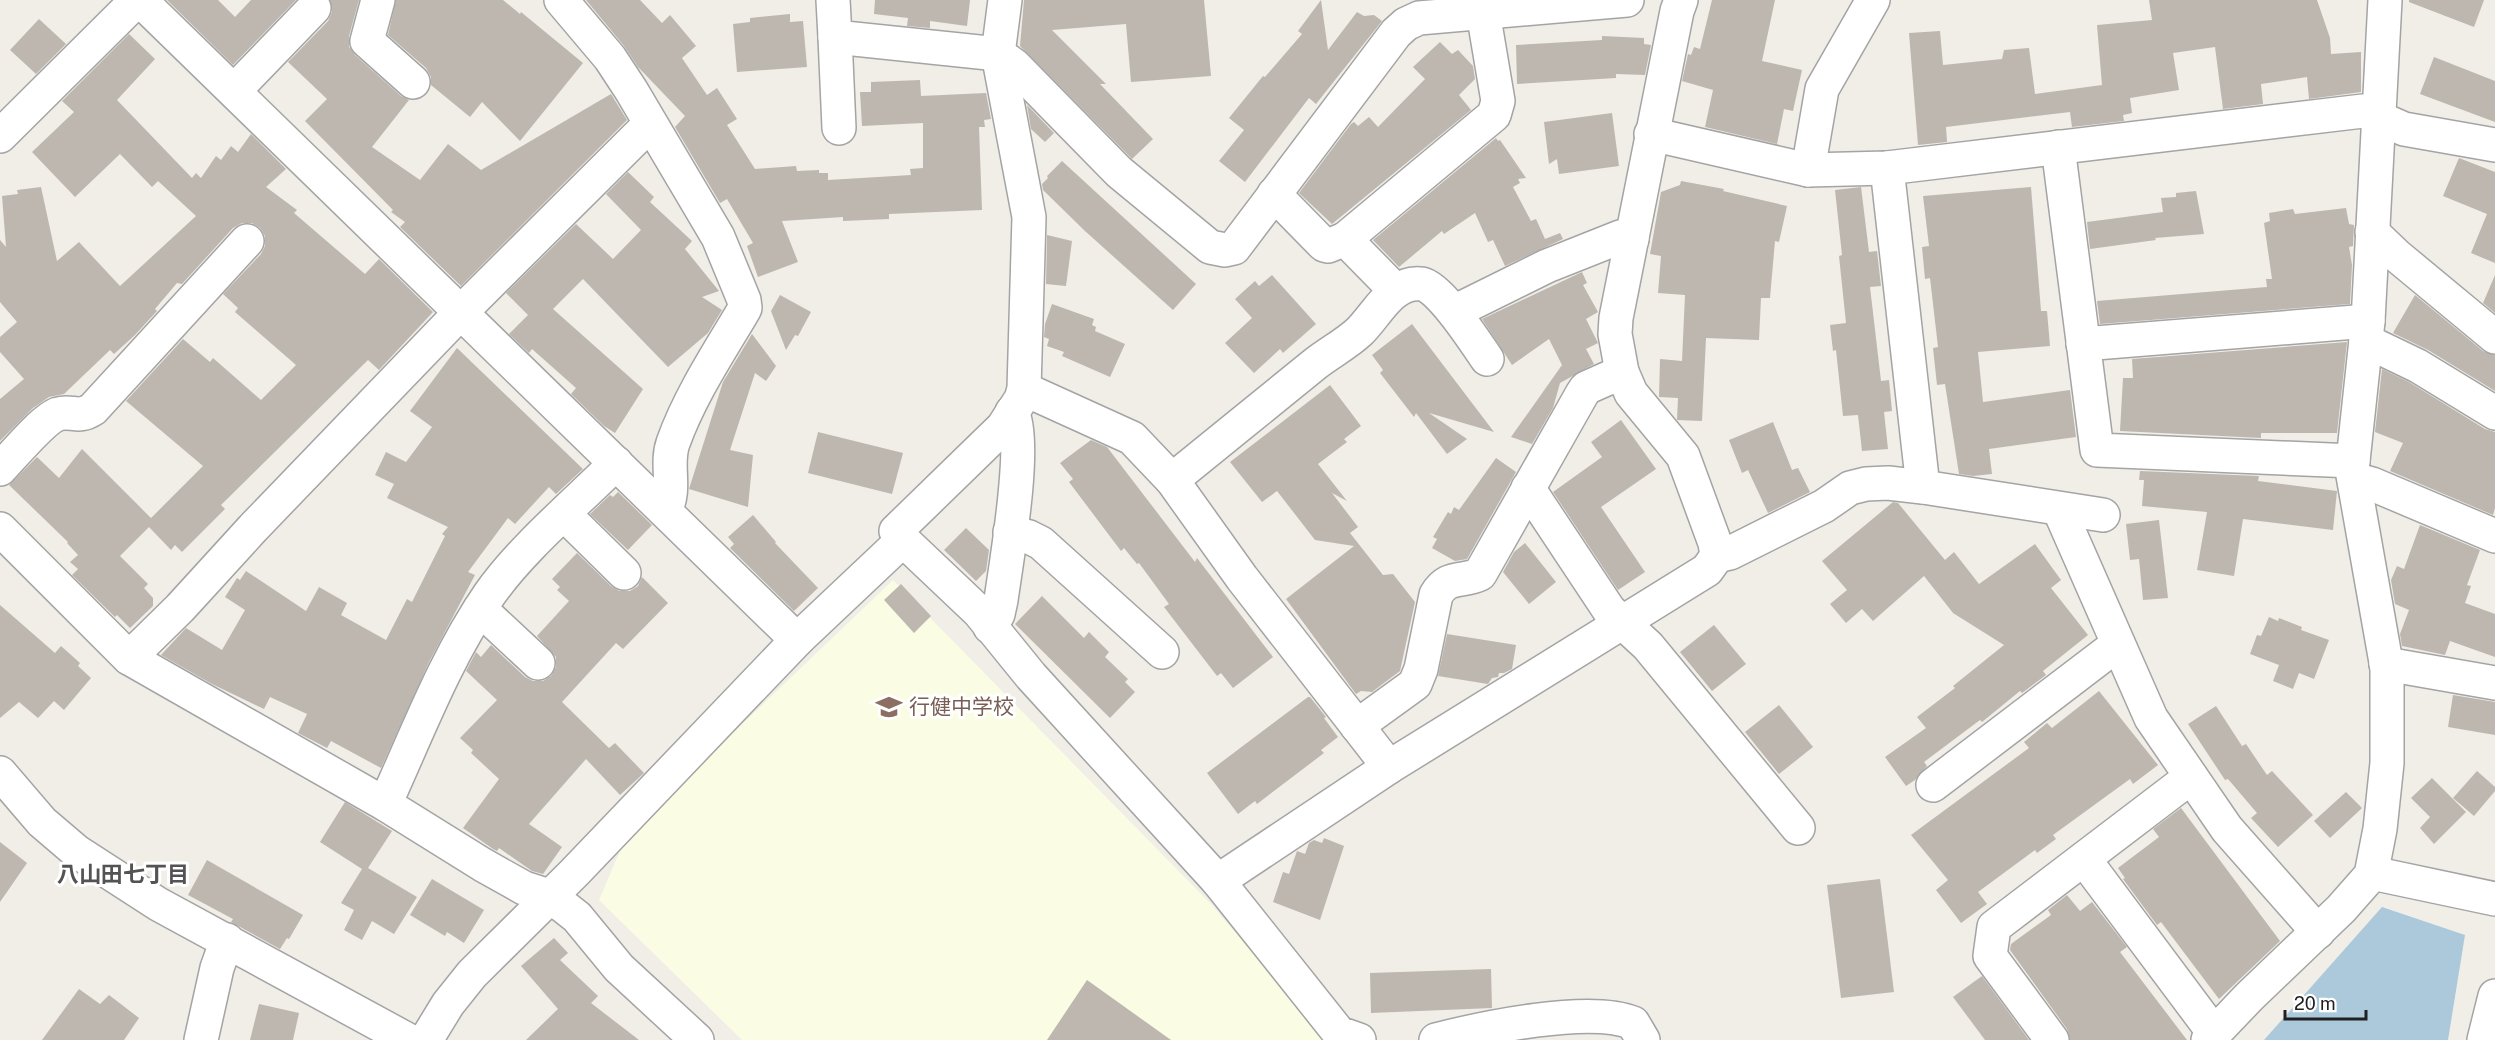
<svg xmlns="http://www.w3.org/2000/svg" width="2495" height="1040" viewBox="0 0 2495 1040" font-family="'Public Sans','Noto Sans JP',sans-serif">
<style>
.education{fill:#fafde3}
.water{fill:#abc9db}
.building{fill:#bdb7b0}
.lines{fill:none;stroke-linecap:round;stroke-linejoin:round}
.minor-casing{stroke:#a4a4a4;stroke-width:36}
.minor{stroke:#fff;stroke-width:33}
.labels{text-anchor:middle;stroke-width:6;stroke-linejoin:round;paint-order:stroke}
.education-label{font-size:21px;fill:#785e54;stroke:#fff;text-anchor:start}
.neighbourhood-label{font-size:22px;font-weight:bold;fill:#535353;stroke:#fff}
</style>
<rect width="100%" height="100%" fill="#f0eee7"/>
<path class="education" d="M893,580L1212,905L1326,1040H742L599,900L627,834Z"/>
<path class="water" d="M2382,907L2465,935L2448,1040H2264Z"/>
<g class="building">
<path d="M167,0H218L235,17L251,0H296L233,65Z"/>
<path d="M330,0H359L349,36V47L355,55L401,96L409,100L372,147L420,180L448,144L481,170L611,94L627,120L461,286L400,227L405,222L391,212L393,210L305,121L327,99L288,62L328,21L332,12Z"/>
<path d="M396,0H503L520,14L521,12L583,63L520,141L482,102L470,117L431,85V77L426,68L388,35Z"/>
<path d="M586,0H640L662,23L670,15L696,46L682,58L707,95L717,88L737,119L727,125L755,169L796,166L797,171L819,170V173H828V180L911,175L910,169L923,168V123L862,126L860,92H871V82L920,80L921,96L986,93L991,119L984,120L985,127H979L982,210L889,214V219L843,221V217L782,221L798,262L758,277L747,246L753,243L727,199L720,203L675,127L685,116L638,67L624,46Z"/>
<path d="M875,0H970L967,26L930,21V28L907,26L908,18L874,14Z"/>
<path d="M1024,0H1204L1211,76L1131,82L1126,24L1052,30L1106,84H1100L1153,139L1132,159L1020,46Z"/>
<path d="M1321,0L1328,50L1357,12L1364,16L1374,15L1382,21L1316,104L1309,98L1245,182L1219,161L1244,130L1229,118L1263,76L1265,77L1302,34L1298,31Z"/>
<path d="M1712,0H1775L1762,61L1802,70L1793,111L1784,109L1777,144L1705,127L1713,90L1682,81L1688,54L1691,55L1694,47L1700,49Z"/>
<path d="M2149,0H2317L2330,38L2331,54L2361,52V92L2309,99L2307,77L2261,84L2263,104L2223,109L2215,47L2173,53L2179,90L2130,98L2132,113L2123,115L2124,121L2072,127L2070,112L1946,127L1947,142L1918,145L1909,33L1940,31L1943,65L2002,59L2004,50L2029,48L2035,94L2102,85L2097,25L2152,20Z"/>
<path d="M2409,0H2484L2474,27L2409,2Z"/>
<path d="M790,14V22L803,21L807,67L737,72L733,24L750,22V18Z"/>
<path d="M39,19L66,44L36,74L10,50Z"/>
<path d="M129,34L155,59L117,100L192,178L196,173L201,178L216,156L221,160L231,146L238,152L251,134L286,169L266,187L297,210L294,213L365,274L379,259L433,312L379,370L368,360L221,505L225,509L182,552L175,545L171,550L149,527L120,556L148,584L144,588L153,598V606L130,628L117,615L115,617L72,575L78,569L70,562L78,555L67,543L68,542L9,485L37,457L59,478L82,449L151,518L203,466L126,401L183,339L210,362L213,358L261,400L296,365L235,312L238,308L223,294L261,254L265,246V236L260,228L252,223H242L233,228L182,284L177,283L155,309L157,311L135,335L114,354L110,350L64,394L49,397L33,408L0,441V399L24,379L0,352V337L17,322L0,302V240L6,247L2,196L18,194L17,190L41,187L57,261L79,242L120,286L196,216L158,181L152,187L120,154L75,197L32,152L74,112L62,101Z"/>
<path d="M1602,36L1644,38V44L1651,45L1645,75L1616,74V78L1517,84L1516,45L1602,40Z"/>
<path d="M1440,42L1452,54L1458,50L1473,66L1475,79L1459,95L1471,110L1332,224L1299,193L1351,124L1354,122L1358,126L1369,117L1378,127L1425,79L1413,67Z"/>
<path d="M2434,57L2495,81V122L2420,94Z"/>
<path d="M1027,105L1054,133L1045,142L1031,129Z"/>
<path d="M1612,113L1619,166L1559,174L1557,159L1549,164L1544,122Z"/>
<path d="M1496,138L1498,141L1500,140L1526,178L1518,179L1520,183L1513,187L1531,221L1536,219L1545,239L1560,233L1563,239L1505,266L1493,240L1488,242L1475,213L1444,234L1442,231L1399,267L1373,240Z"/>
<path d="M2459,158L2495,172V263L2471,253L2487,214L2443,196Z"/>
<path d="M1062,161L1196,284L1173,310L1085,231L1043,190L1042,184L1048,178L1047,176Z"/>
<path d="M628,172L654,197L650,202L692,241L685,249L719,291L702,297L722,310L708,333L668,367L583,279L553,309L643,389L615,433L604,426L571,394L576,388L532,349L529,353L509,334L528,315L506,293L576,224L613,259L641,230L606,194Z"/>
<path d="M1681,181L1724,189L1723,191L1787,206L1779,242L1775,241L1770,298H1761L1759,340L1706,338L1702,421L1677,420L1678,398L1659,397L1660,359L1682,361L1685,295L1658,293L1661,256L1650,254L1661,192L1680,185Z"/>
<path d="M1861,187L1869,252L1877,251L1881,286L1870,287L1881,381L1889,380L1892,411L1884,412L1888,449L1862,451L1858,415L1843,416L1836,350L1833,351L1830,325L1846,323L1839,256L1842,255L1835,190Z"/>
<path d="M2031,187L2041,311H2047L2050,346L1978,352L1983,402L2070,390L2076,437L1989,449L1992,474L1973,476L1959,474L1945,384L1937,385L1933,348L1938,347L1930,278L1925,279L1922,247L1929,246L1923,196Z"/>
<path d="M2196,191L2204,234L2155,238L2156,240L2090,249L2087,222L2163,212L2161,198L2176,197V193Z"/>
<path d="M2346,208L2349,224L2354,225L2353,246L2349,247L2352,265L2350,304L2100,324L2097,301L2267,287L2266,279H2272L2264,223L2270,221L2269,213L2293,209L2295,214Z"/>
<path d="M1047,235L1072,241L1066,286L1046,284Z"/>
<path d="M1582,272L1587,283L1583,285L1598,312L1586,319L1598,343L1586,349L1594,364L1560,383L1553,408L1532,444L1511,437L1562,365L1549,339L1512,365L1482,319Z"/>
<path d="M1272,275L1316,324L1283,353L1280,349L1254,373L1225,343L1252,318L1235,299L1255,281L1259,286Z"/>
<path d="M2495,275V313L2483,303Z"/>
<path d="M780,295L811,312L798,336L795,335L786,350L771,311Z"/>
<path d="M2415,295L2483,351L2495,355V391L2428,350L2393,333Z"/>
<path d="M1052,304L1094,319L1092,325L1096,327L1095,331L1125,344L1110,377L1062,356L1064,352L1047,346L1049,339L1044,337L1045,324Z"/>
<path d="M1412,324L1494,432L1429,413L1467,439L1447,454L1416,413L1414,417L1380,373L1383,370L1372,355Z"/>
<path d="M752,334L776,366L766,381L755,373L730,450L753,455L748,507L689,489L723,382Z"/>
<path d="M2347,342L2337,433H2261V438L2120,431L2123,378H2133L2132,359Z"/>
<path d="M457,348L583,469L556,494L549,487L515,524L508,518L468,572L475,575L429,662L381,768L331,741L327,748L298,733L307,714L270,697L264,709L212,684L161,655L186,628L222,650L245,610L225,597L237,578L240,580L246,571L306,611L319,587L347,603L341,615L386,640L407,599L412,602L445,536L442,534L448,527L387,498L394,484L375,475L386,452L406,462L432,427L410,411Z"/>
<path d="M2382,369L2409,382L2485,429L2495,432V508L2493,515L2390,471L2403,443L2375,432Z"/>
<path d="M1330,385L1361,426L1344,439L1347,442L1318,464L1347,501L1332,493L1358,527L1350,533L1383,575L1393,574L1415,602L1400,671L1372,692L1361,691L1356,694L1286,599L1354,546L1315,540L1277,491L1262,502L1230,462Z"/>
<path d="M1621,420L1656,469L1601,507L1645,572L1618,590L1553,492L1602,457L1591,442Z"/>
<path d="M1773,422L1792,470L1798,468L1810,492L1768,513L1748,470L1742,473L1729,440Z"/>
<path d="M818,432L903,453L892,494L808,473Z"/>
<path d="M1091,440L1107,447L1195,562L1197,558L1273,657L1233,688L1221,673L1217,676L1164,607L1169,604L1139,563L1137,564L1124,548L1121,551L1069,482L1073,479L1060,463Z"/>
<path d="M1496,458L1516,472L1467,559L1455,561L1432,548L1437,539L1433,537L1448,512L1451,514L1454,507L1459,510Z"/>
<path d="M2140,471L2259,476L2258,481L2337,491L2333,530L2243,519L2234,576L2197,570L2207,512L2142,506L2144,480H2139Z"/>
<path d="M618,492L652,525L628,550L590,514L610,495L613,497Z"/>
<path d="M1893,502L1898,503L1945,560L1954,552L1979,584L2035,544L2061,580L2051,588L2088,635L2043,671L2046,675L2022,693L2020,691L1982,722L1980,720L1924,762L1927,766L1915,780L1906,786L1885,757L1926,728L1917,717L1955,688L1953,686L2004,645L1953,613L1924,576L1873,621L1862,609L1846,623L1830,604L1847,590L1822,561Z"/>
<path d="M753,515L776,542L775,543L818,588L794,611L730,548L734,544L728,537Z"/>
<path d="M2159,520L2168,598L2143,600L2139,559L2130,560L2126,524Z"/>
<path d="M2420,525L2480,550L2467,585L2471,586L2465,603L2495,614V657L2450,641L2445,655L2402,646L2400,634L2409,610L2395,604L2391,580L2397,566L2404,569Z"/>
<path d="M966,528L989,550L986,571L976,581L944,550Z"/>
<path d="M1525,543L1556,582L1529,604L1503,572L1514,552Z"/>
<path d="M577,553L611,586L619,591H630L638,586L642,577L668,603L623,649L616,643L562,702L609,748L615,743L644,773L620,795L586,759L529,824L562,847L543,874L532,871L499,848L497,851L493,849L463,828L499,779L471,753L473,750L460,738L497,700L466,671L476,652L481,657L491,645L525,677L533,681H543L551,676L556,667V657L537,636L569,601L557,590L560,587L552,579Z"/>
<path d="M901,584L931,616L914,633L884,600Z"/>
<path d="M1042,596L1084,638L1089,632L1109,652L1105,657L1128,679L1125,682L1135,692L1110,718L1015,624Z"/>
<path d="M0,605L55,653L61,646L80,663L78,666L91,678L64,710L54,701L38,718L19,702L0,718Z"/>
<path d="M2269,617L2278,621L2279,618L2302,627L2301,630L2329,640L2314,679L2299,673L2293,689L2273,681L2279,665L2250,654L2257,635L2261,636Z"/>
<path d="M1714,625L1746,664L1712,691L1680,652Z"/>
<path d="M1447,634L1516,645L1512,669L1504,673H1499L1498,677L1492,678L1488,684L1438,676Z"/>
<path d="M2099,691L2158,765L2133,784L2130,779L2053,835L2056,839L2037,853L2035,850L1978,892L1987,904L1961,923L1936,890L1948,880L1911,835L2029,748L2024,742L2047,723L2052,728Z"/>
<path d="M2453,695L2495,702V735L2448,727Z"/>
<path d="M1308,697H1310L1326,717L1324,718L1338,737L1321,750L1324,753L1257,804L1255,801L1238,814L1207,773Z"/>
<path d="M1779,705L1813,747L1779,774L1745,732Z"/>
<path d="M2216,706L2242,746L2246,744L2267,775L2272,771L2313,815L2278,847L2251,818L2257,813L2228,779L2225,780L2188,724Z"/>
<path d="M2477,771L2495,787V791L2474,816L2453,798Z"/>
<path d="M2432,778L2466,812L2434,844L2420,828L2430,817L2411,798Z"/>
<path d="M2346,792L2362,808L2330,838L2314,821Z"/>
<path d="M345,802L392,831L368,868L417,897L394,934L372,921L362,940L344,930L354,910L341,903L362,869L320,842Z"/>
<path d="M2181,808L2280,941L2219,999L2161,922L2157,925L2123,879L2125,878L2118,868L2159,837L2153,829Z"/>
<path d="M1324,838L1344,846L1320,920L1273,902L1283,872L1289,874L1297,851L1305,854L1309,843L1314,840L1322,843Z"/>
<path d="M0,842L27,863L0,902Z"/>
<path d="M207,860L303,915L289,939L287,938L280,949L231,922L233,919L188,895Z"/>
<path d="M432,879L484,910L464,943L447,932L445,936L410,915Z"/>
<path d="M1880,879L1894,992L1841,998L1827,885Z"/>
<path d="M2067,895L2080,911L2092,902L2127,947L2120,952L2187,1040H2070L2067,1029L2010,950L2011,944L2051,915L2048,910Z"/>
<path d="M554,938L568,953L560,960L598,996L591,1003L639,1040H526L558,1009L521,966Z"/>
<path d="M1491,969L1492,1008L1371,1013L1370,973Z"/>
<path d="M1982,976L2029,1040H1985L1953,997Z"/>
<path d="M1087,980L1171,1040H1047Z"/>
<path d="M79,989L100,1004L109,995L139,1018L124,1040H42Z"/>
<path d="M259,1004L299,1013L293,1040H250Z"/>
</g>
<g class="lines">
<g class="minor-casing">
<g id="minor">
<path d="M140,0L797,640"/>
<path d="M378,0L367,41L413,82"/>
<path d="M561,0L610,58L631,90L718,237L744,300L745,308L741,315C717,355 689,398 673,443C665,465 677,488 665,511"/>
<path d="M833,0L835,37L998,54L1014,65L1119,172L1210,247L1225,250L1234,248L1396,33L1406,24L1419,18L1627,0"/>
<path d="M1005,0L998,54L1029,217L1024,389L1021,399L1003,427L896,531L903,540L979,612L1031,676L1218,881L1339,1033L1359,1040"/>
<path d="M835,37L839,128"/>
<path d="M234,91L314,8"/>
<path d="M1651,134L1808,170L1887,168L2363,111L2404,129L2495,145"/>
<path d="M0,136L137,0"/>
<path d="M2058,147L2097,450L2353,461"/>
<path d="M1887,168L1923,487"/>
<path d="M1808,170L1822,89L1873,0"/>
<path d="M1274,194L1324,245L1328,246L1345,239L1396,291"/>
<path d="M2372,232L2396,255L2495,337"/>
<path d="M1345,239L1494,115L1498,101L1483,12"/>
<path d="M1454,312L1547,266L1620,237L1632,239"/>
<path d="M2366,341L2418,366L2495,413"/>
<path d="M2083,344L2368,321"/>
<path d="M1024,389L1132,438L1172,480L1242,578L1389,767"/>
<path d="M0,469C12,457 43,419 58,414C72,410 78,419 93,409L247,241"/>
<path d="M1172,480C1220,441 1267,403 1315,364C1329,353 1346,344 1359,332C1377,315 1392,280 1422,284C1440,287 1476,343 1487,359"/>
<path d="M2355,484L2365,482L2372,484L2495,536"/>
<path d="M1528,488L1609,610L1648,646L1798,828"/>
<path d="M2059,509L2151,718L2227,829L2318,932"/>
<path d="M564,514L624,573"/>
<path d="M0,529L129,658L385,804L483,865L524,888L549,896L563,906L577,917L619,968L697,1040"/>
<path d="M1010,532L1029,537L1041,543L1162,652"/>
<path d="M1717,556L1730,553L1824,506L1850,488L1866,484L1888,483L1923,487L2103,515"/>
<path d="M480,609L538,663"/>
<path d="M990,627L998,614L1001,600C1006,563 1028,441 1012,412"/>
<path d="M129,658L180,608L253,528L461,312L650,124"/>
<path d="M2386,664L2495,683"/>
<path d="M1357,726L1415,684L1421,669L1436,595C1448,574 1462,583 1480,574L1582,394L1586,388L1622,372"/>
<path d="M0,773L42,822L76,851L158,904L408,1040"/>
<path d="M1933,785L2118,644"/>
<path d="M385,804C417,734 445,659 489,595C521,549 576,503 616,463"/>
<path d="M2084,859L2214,1033"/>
<path d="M2372,873L2495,899"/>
<path d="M1218,881L1389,767L1707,570L1717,556L1715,543L1683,456L1631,393L1622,372L1615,334L1616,318L1677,11L1681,0"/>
<path d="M201,1040L217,968L227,940"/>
<path d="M426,1040L448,1004L472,974L574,873L797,640L903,540"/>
<path d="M1436,1040C1482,1028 1590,1005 1633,1023L1643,1040"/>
<path d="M2052,1040L1990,956L1994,927L2191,777"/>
<path d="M2208,1040L2249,997L2341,909L2371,875L2380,829L2387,763V668L2352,470L2368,321L2385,0"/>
<path d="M2484,1040L2495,996"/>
</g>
</g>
<use href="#minor" class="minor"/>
</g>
<defs>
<g id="school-bare" transform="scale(2.07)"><path d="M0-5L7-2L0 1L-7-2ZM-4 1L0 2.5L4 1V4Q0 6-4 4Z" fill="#8d6e63" stroke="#fff" stroke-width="2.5" paint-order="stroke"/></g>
</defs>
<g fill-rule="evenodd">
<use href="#school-bare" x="889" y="707"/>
</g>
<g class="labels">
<g class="education-label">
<text x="909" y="714">行健中学校</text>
</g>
<g class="neighbourhood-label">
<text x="123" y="882">八山田七丁目</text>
</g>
</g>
<path d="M2285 1010v9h81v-9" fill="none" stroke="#202020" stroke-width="3"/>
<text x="2294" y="1010" font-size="18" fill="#202020" stroke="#ffffff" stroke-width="4.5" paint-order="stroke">20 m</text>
</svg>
